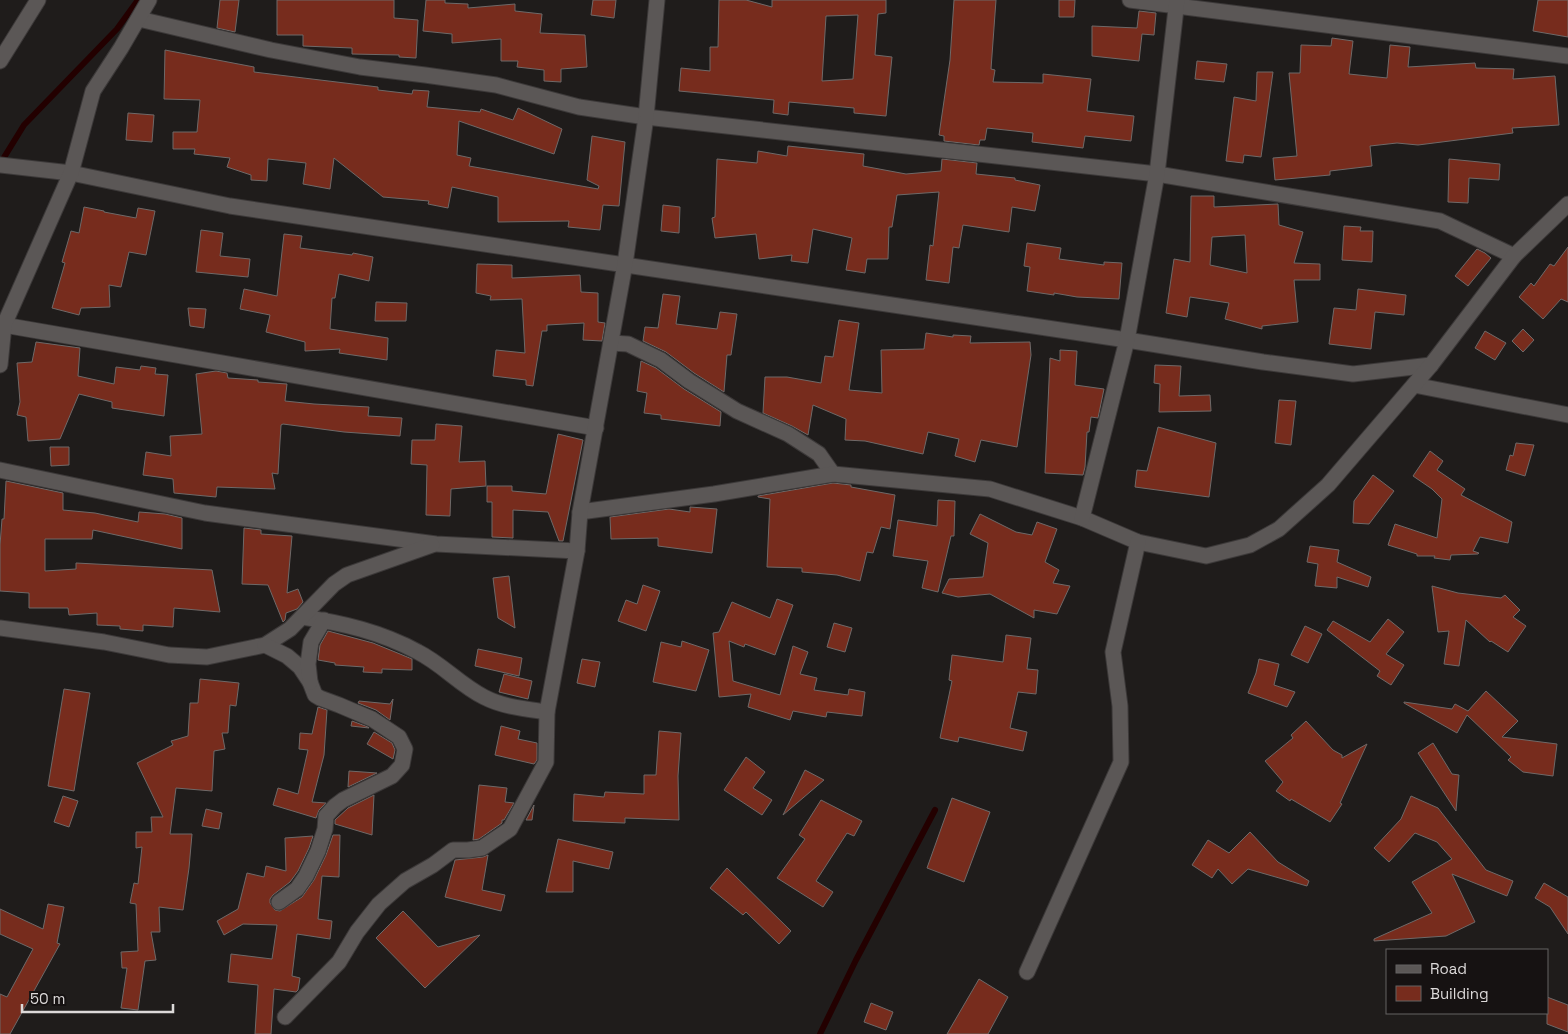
<svg xmlns="http://www.w3.org/2000/svg" width="1568" height="1034" viewBox="0 0 1568 1034" font-family="'Space Grotesk',sans-serif">
<style>
.lines{fill:none;stroke-linecap:round;stroke-linejoin:round}
.stream{stroke:#230000;stroke-width:6}
.building{fill:#772c1d;stroke:#6e6968;fill-rule:evenodd}
.street-casing{stroke:#3c3939;stroke-width:17}
.street{stroke:#5b5756;stroke-width:15}
</style>
<rect width="100%" height="100%" fill="#1f1c1b"/>
<g class="lines">
<g class="stream">
<path d="M0,164L24,125L117,29L138,0"/>
<path d="M820,1034L856,960L935,810"/>
</g>
</g>
<g class="building">
<path d="M220,0H239L235,32L217,28Z"/>
<path d="M277,0H394V18L418,20L416,58L399,57V55L352,54V48L303,46V35H277Z"/>
<path d="M426,0H445V3L468,4V8L515,4V11L542,14L540,33L585,35L587,67L561,69V82L544,81V70L517,67L518,61H501V39L452,43V34L423,31Z"/>
<path d="M593,0H616L614,18L591,15Z"/>
<path d="M719,0H746L772,7V0H886V13L878,14L875,55L892,57L886,116L854,113V108L789,102L788,115L773,113L774,100L679,91L681,68L710,71V47H718ZM858,15L853,79L822,81L826,16Z"/>
<path d="M954,0H996L991,69L995,70L993,82L1043,83V74L1091,79L1087,111L1134,116L1131,141L1085,136L1083,148L1032,142L1033,133L987,128L985,140H980L979,145L944,141V136L939,135L950,60Z"/>
<path d="M1059,0H1075L1074,17H1059Z"/>
<path d="M1538,0H1568V37L1533,31Z"/>
<path d="M1139,11L1156,13L1154,35L1142,34L1139,61L1092,56V26L1137,28Z"/>
<path d="M1332,38L1353,41L1349,74L1387,78L1390,45L1410,47L1408,67L1475,63L1476,68L1514,69L1513,79L1555,76L1559,125L1512,128L1513,133L1418,145L1397,143L1370,146L1372,166L1330,171V175L1275,180L1273,158L1297,156L1289,73H1300L1301,45L1331,46Z"/>
<path d="M165,50L254,67V72L378,87V90L412,94L413,90L429,91L427,107L480,112L481,109L513,120L518,108L562,129L554,154L459,121L457,155L471,158L469,166L598,189L599,186L587,180L592,136L625,142L619,206L603,205L600,230L568,227L569,221L498,222V197L452,187L448,208L428,204L429,201L383,197L334,158L330,189L303,184L306,163L268,159L267,181L251,180V175L227,167L230,158L194,154L195,149H173V132H197L200,100L164,99Z"/>
<path d="M1197,61L1227,64L1224,82L1195,79Z"/>
<path d="M1257,72H1273L1261,157L1244,155L1243,163L1226,161L1234,97L1256,101Z"/>
<path d="M128,113L154,115L152,142L126,140Z"/>
<path d="M788,146L864,154L863,166L906,174L941,171L942,159L977,163L976,174L1015,178V180L1040,185L1035,211L1012,207L1009,232L963,225L959,248L953,247L949,283L926,280L930,245L933,246L939,192L897,195L892,227H889L888,259H867L865,273L846,270L852,238L813,229L808,263L791,261L792,255L759,259L756,234L715,238L712,218L715,217L717,159L757,163L758,151L787,156Z"/>
<path d="M1449,159L1500,164L1499,180L1469,178L1468,203L1448,202Z"/>
<path d="M1191,196H1214V207L1278,204L1279,225L1303,232L1294,263L1320,264V280H1294L1298,322L1262,326V329L1225,319L1229,303L1190,297L1187,317L1166,313L1174,259L1190,262ZM1245,235L1247,273L1210,265L1212,237Z"/>
<path d="M663,205L680,207L679,233L661,231Z"/>
<path d="M84,207L104,211V212L136,218L138,208L155,211L146,255L129,252L121,287L109,285L110,307L81,308L79,315L52,308L65,263L62,262L71,231L79,233Z"/>
<path d="M1344,226L1361,227L1360,231H1373L1372,262L1342,260Z"/>
<path d="M201,230L223,233L220,256L250,259L248,277L196,272Z"/>
<path d="M284,234L302,236L300,248L352,255L353,253L373,257L369,281L339,274L335,298H332L330,329L388,338L387,360L339,353L340,349L305,351V342L266,332L270,315L240,309L244,289L277,296Z"/>
<path d="M1027,243L1061,248L1059,259L1104,265V262L1122,263L1119,299L1077,297L1054,293V295L1027,291L1030,267L1024,266Z"/>
<path d="M1568,247V302L1561,299L1543,319L1519,297L1531,283L1534,286L1550,264L1554,266Z"/>
<path d="M1477,249L1485,253L1491,258L1468,286L1455,276Z"/>
<path d="M477,264L512,265V278L580,275L581,292L598,293V322L605,323L602,341L583,340L584,323L547,325V331H542L533,386L526,385V380L493,376L496,350L525,353L522,299L490,300L491,296L476,293Z"/>
<path d="M1358,289L1406,295L1404,315L1375,312L1371,349L1329,344L1334,308L1356,310Z"/>
<path d="M663,294L680,296L676,324L717,329L720,312L737,314L731,355H727L724,392L694,373L666,352L643,341L645,327L658,328Z"/>
<path d="M376,302L407,303L406,321H375Z"/>
<path d="M188,308L206,309L204,328L190,326Z"/>
<path d="M839,320L859,323L849,390L882,393L881,350L924,349L926,333L953,337V335L971,336L970,343L1030,342L1031,355L1017,447L981,440L975,462L955,456L959,439L928,432L923,454L865,441L845,440L846,419L813,405L808,435L792,426L763,413L765,377H787L821,383L825,356L833,357Z"/>
<path d="M1523,329L1534,340L1523,352L1512,341Z"/>
<path d="M1485,331L1506,343L1495,360L1475,348Z"/>
<path d="M36,342L80,348L78,376L114,384L116,367L140,370L141,366L156,368L155,374L168,375L164,416L112,408V402L79,394L60,439L28,441L26,417L17,415L20,402L17,363L32,362Z"/>
<path d="M1060,350L1077,351L1075,385L1104,389L1098,418L1091,417L1089,432H1087L1085,467L1083,475L1045,473L1050,358L1060,361Z"/>
<path d="M641,361L656,368L684,389L721,412L720,426L661,419V415L644,413L647,393L637,391Z"/>
<path d="M1155,365L1181,366L1179,396L1210,395L1211,411L1159,412L1160,384L1154,383Z"/>
<path d="M216,371L227,373L228,378L258,380V382L287,384L285,401L314,404L369,407L368,416L402,418L400,436L344,432L283,424L281,425L278,474L272,473L275,489L217,487L216,497L174,493L173,479L143,475L146,452L171,456L170,436L202,434L196,374Z"/>
<path d="M1279,400L1296,401L1291,445L1275,443Z"/>
<path d="M436,424L462,426L459,462L485,461L486,486L451,489L450,516L426,515L427,465L411,464L412,440H435Z"/>
<path d="M1158,427L1216,443L1209,497L1135,487L1137,470L1147,471Z"/>
<path d="M558,434L583,440L563,541H559L548,512L513,510V538L492,537V502H487V486H512V491L546,494Z"/>
<path d="M1516,443L1534,445L1525,476L1506,470L1510,455L1513,456Z"/>
<path d="M50,447H69V465L51,466Z"/>
<path d="M1430,451L1443,461L1437,470L1465,489L1461,495L1512,522L1508,543L1480,537L1473,551L1479,553L1478,554L1451,555L1450,560L1434,558L1435,556H1417V554L1388,545L1395,524L1437,538L1442,499L1432,489L1413,476Z"/>
<path d="M1373,475L1394,491L1369,524L1353,523L1354,501Z"/>
<path d="M6,481L63,493V510L95,513L138,522L139,512L165,514L182,518V549L93,530L92,539H45V571L76,569V563L212,570L220,612L174,608L173,627L143,625V631L120,629V626L97,625V613L69,615L68,608H29V593L0,591V545L2,519H4Z"/>
<path d="M833,483L851,485V487L895,495L890,529L881,527L873,553L867,552L860,581L837,575L802,572V568L767,567L770,499L758,497V496Z"/>
<path d="M938,500L955,501L954,536H951L938,592L922,588L928,561L893,556L898,520L937,526Z"/>
<path d="M690,507L717,509L712,553L658,546V538L611,539L610,517L669,509L690,512Z"/>
<path d="M980,514L1016,532L1032,535L1037,522L1057,529L1045,562L1059,570L1053,583L1070,586L1057,614L1034,610V618L990,594L958,597L942,593L949,579L983,577L988,543L970,534Z"/>
<path d="M244,528L261,530V534L292,536L287,593L298,589L303,602L297,609L286,613L285,620L283,622L268,585L242,584Z"/>
<path d="M1310,546L1339,550L1337,562L1371,577L1368,587L1337,577V588L1315,586L1318,564L1307,562Z"/>
<path d="M509,576L515,628L498,618L493,578Z"/>
<path d="M643,585L660,591L646,631L618,621L626,600L637,604Z"/>
<path d="M1432,586L1458,593L1501,598L1505,595L1520,610L1513,617L1526,626L1508,652L1491,641L1490,642L1466,620L1459,666L1444,664L1449,631L1438,632Z"/>
<path d="M777,599L793,605L775,655L745,644L744,647L729,641L733,681L780,695L793,646L808,652L800,674L817,678L814,690L848,695L849,689L865,692L862,716L827,712L826,717L793,711L790,720L748,707L751,694L719,697L713,633L719,632L732,602L770,618Z"/>
<path d="M1388,619L1404,632L1386,654L1404,665L1391,685L1377,676L1380,671L1327,630L1333,621L1370,642Z"/>
<path d="M834,623L852,628L845,652L827,647Z"/>
<path d="M1305,626L1322,634L1308,663L1291,655Z"/>
<path d="M328,631L373,643L400,654L412,659V670L382,669V673L363,672L364,667L335,665V663L318,660L320,645Z"/>
<path d="M1006,635L1031,638L1027,669L1038,670L1036,694L1018,692L1010,728L1027,732L1023,751L959,737L958,742L940,738L952,681L949,680L952,655L1003,662Z"/>
<path d="M682,641L709,650L696,691L653,682L661,642L681,647Z"/>
<path d="M478,649L522,658L519,676L475,666Z"/>
<path d="M582,659L600,662L595,687L577,683Z"/>
<path d="M1259,659L1279,664L1274,685L1295,692L1287,707L1248,693L1256,673Z"/>
<path d="M504,674L532,681L528,699L499,692Z"/>
<path d="M200,679L239,683L236,706L230,705L228,733H222L225,749L214,751L212,791L176,788L170,834H192L189,868L183,910L159,907L160,932H151L156,960L145,961L138,1010L121,1008L127,968H122L121,952L138,951L136,904L130,903L134,883L138,884L142,847L136,848V832H152L151,817H163L137,763L173,745L171,741L188,736L190,703H198Z"/>
<path d="M64,689L90,693L74,791L48,786Z"/>
<path d="M1486,691L1518,721L1502,737L1557,744L1553,776L1523,772L1508,760L1511,757L1467,715L1457,733L1404,703V702L1452,709L1455,704L1468,711Z"/>
<path d="M393,699L390,720L376,710L358,703L359,701L390,704Z"/>
<path d="M318,707L327,710L324,755L312,802L326,803L319,810L316,818L273,805L278,788L298,794L308,750L299,749L300,733L312,734Z"/>
<path d="M352,721L368,727L369,728L351,726Z"/>
<path d="M1306,721L1333,750L1342,755V758L1367,744L1340,803L1342,804L1330,822L1291,799L1290,801L1276,791L1283,782L1265,761L1293,738L1291,735Z"/>
<path d="M501,726L520,731L518,739L537,743V760L534,764L495,755Z"/>
<path d="M659,731L681,733L678,776L679,820L625,818V823L573,821L574,794L604,797L605,792L644,794V775H656Z"/>
<path d="M374,732L392,743L395,750L393,759L367,744Z"/>
<path d="M1433,743L1452,774L1459,775L1456,811L1418,753Z"/>
<path d="M746,757L765,772L753,788L772,800L762,815L724,790Z"/>
<path d="M805,770L824,780L783,815Z"/>
<path d="M349,771L377,773L348,787Z"/>
<path d="M479,785L507,788L505,802L514,803L504,820H502V823L479,839L473,840Z"/>
<path d="M374,795L372,835L335,824V820L348,808Z"/>
<path d="M63,796L78,801L69,827L54,822Z"/>
<path d="M1411,796L1438,808L1486,870L1513,881L1507,896L1452,874L1475,922L1446,936L1374,941V939L1432,913L1412,882L1452,859L1437,842L1415,833L1389,862L1374,848L1401,819Z"/>
<path d="M952,798L990,812L964,882L927,868Z"/>
<path d="M821,800L862,821L854,836L847,833L816,881L833,892L823,907L777,878L805,839L799,835Z"/>
<path d="M534,805L532,820H526Z"/>
<path d="M206,809L222,813L219,829L202,826Z"/>
<path d="M1250,832L1278,862L1309,881L1307,886L1248,869L1232,884L1218,869L1212,878L1192,865L1208,840L1229,853Z"/>
<path d="M333,835H340L339,877L322,876L318,919L332,921L330,939L297,934L292,976L300,978L298,990L296,992L274,989L271,1034H255L258,985L228,982L231,954L272,959L277,925L243,924L224,935L217,921L238,909L247,873L264,877L266,866L286,871L285,838L313,836L309,848L298,871L290,882L273,895L270,899V903L275,910L280,911L302,897L314,880L326,855Z"/>
<path d="M558,839L613,852L609,869L573,861V892H546Z"/>
<path d="M488,855L482,890L505,895L501,911L445,897L455,860L483,857Z"/>
<path d="M727,868L791,931L779,944L746,912L743,915L710,888Z"/>
<path d="M1544,883L1568,897V934L1550,907L1535,898Z"/>
<path d="M48,904L64,907L57,943L60,944L10,1034H0V994L7,997L33,949L0,934V909L43,929Z"/>
<path d="M403,911L438,947L480,935L425,988L376,938Z"/>
<path d="M979,979L1008,997L988,1034H947Z"/>
<path d="M1547,997L1568,1005V1032L1547,1024Z"/>
<path d="M871,1003L893,1012L886,1030L864,1022Z"/>
</g>
<g class="lines">
<g class="street-casing">
<g id="street">
<path d="M1130,0L1568,56"/>
<path d="M139,19L271,50L360,67L425,75L496,85L579,107L646,117L1157,174L1440,221L1514,256"/>
<path d="M0,61L38,0"/>
<path d="M0,165L71,173L230,206L1127,340L1263,362L1353,374L1431,365"/>
<path d="M4,325L596,428"/>
<path d="M611,343L628,344L661,360L689,381L737,411L788,434L819,454L833,474"/>
<path d="M0,365L4,325L71,173L93,91L121,48L149,0"/>
<path d="M1414,385L1568,415"/>
<path d="M0,470L205,513L436,544L577,551"/>
<path d="M580,512L714,494L833,474L990,489L1082,518L1138,542L1206,556L1250,545L1279,529L1328,485L1431,365L1514,256L1568,204"/>
<path d="M1082,518L1127,340L1157,174L1177,0"/>
<path d="M302,617C343,623 381,632 418,652C442,664 460,685 484,697C503,707 526,709 547,712"/>
<path d="M0,628L104,642L169,655L207,657L265,645L290,629L334,584L347,575L432,545"/>
<path d="M265,645L287,656L300,667L310,682L315,695L320,698L339,705L372,719L399,737L405,749L402,765L392,776L343,800L335,806L326,816L325,829L318,851L306,876L297,889L279,902"/>
<path d="M310,682L308,664L311,642L324,620"/>
<path d="M1027,972L1121,762L1120,706L1113,652L1138,542"/>
<path d="M285,1017L339,962L357,932L379,904L405,881L433,865L453,850H468L482,848L510,829L546,762L547,712L577,551L580,512L625,264L646,117L657,0"/>
</g>
</g>
<use href="#street" class="street"/>
</g>
<rect x="1386" y="949" width="162" height="65" fill="#161212" stroke="#656262"/>
<rect x="1396" y="965" width="25" height="8" fill="#5b5756" stroke="#656262"/>
<text x="1430" y="974" font-size="15" fill="#dcd9d9">Road</text>
<rect x="1396" y="986" width="25" height="15" fill="#772c1d" stroke="#656262"/>
<text x="1430" y="999" font-size="15" fill="#dcd9d9">Building</text>
<path d="M22 1004v8h151v-8" fill="none" stroke="#dcd9d9" stroke-width="2.5"/>
<text x="30" y="1004" font-size="15" fill="#dcd9d9" stroke="#161212" stroke-width="4" paint-order="stroke">50 m</text>
</svg>
